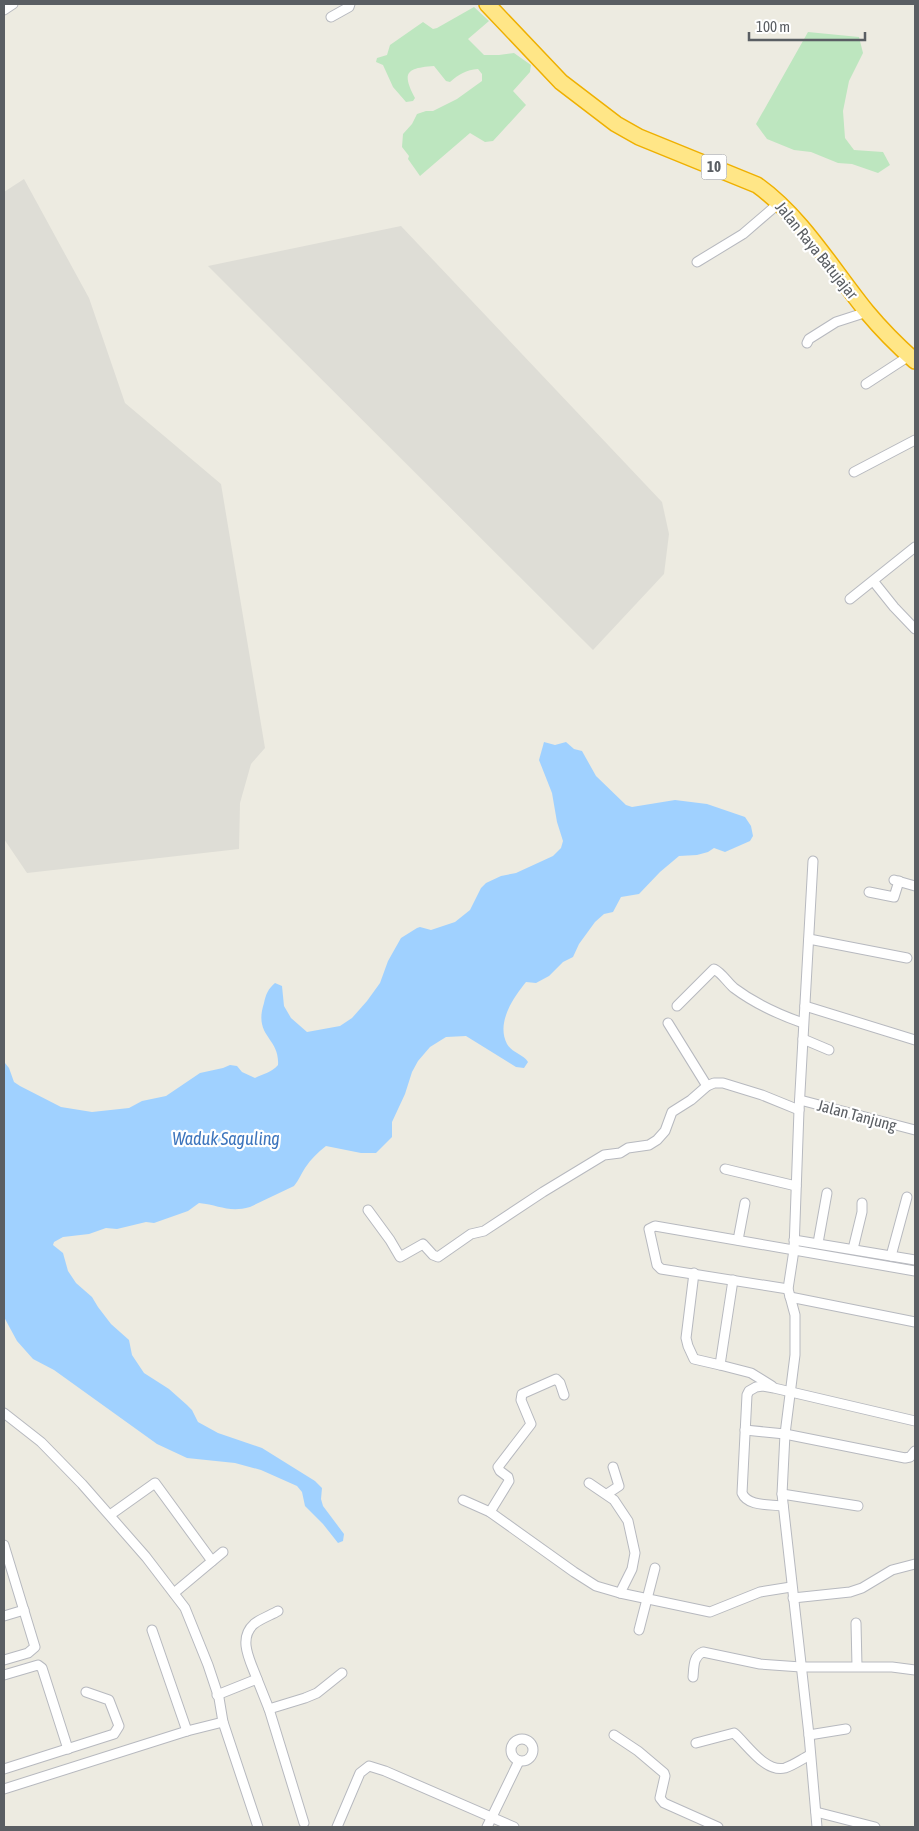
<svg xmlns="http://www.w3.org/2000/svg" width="919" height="1831" viewBox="0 0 919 1831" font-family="'Asap Condensed',sans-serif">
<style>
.industrial{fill:#deddd6}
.green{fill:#bde6bf}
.water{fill:#a0d1ff}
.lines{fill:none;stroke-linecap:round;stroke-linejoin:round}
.street-casing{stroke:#b7b9bf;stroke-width:11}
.highway-casing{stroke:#efb000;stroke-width:18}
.street{stroke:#fff;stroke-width:9}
.highway{stroke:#ffe687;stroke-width:15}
.labels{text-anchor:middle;stroke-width:4.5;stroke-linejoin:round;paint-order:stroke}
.shield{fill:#fff;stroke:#8c8e92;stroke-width:1}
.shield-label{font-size:15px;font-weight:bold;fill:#5a5e63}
.street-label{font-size:16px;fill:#5a5e63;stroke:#fff}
.water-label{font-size:18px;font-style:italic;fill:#3d75bd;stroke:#fff}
</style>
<rect width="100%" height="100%" fill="#edebe1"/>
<g class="industrial">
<path d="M24,179L89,298L125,403L221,484L265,748L251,764L240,803L239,849L27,873L4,839V192Z"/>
<path d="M401,226L662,502L669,534L664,574L593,650L208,266Z"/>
</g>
<g class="green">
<path d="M474,7L489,21L468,39L484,55H499L514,53L531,65L530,72L513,91L526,105L493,141L485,142L470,133L420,176L408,159L409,156L402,147L403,134L412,124L417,114L426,111H433L457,99L482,81V74L478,69C466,70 459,74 450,82L446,81L434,66C407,68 401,72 415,98L413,101L406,102L393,87L383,65L376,62L377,58L387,55L390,45L423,22L433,29L437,28Z"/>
<path d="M808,32L859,37L863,53L849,81L843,111L845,138L854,150L883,152L890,165L878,173L852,164L838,163L811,152L794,150L767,139L756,124Z"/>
</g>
<path class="water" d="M544,742L555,745L566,742L574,749L582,751L596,776L626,805L632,807L675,800L707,804L745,817L751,826L753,836L750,841L725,852L714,848L708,852L697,855L679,856L660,872L639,894L621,897L613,912L604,914L595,922L579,944L573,957L563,962L549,976L536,983L526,982C513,998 496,1023 507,1044C512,1053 523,1054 528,1062L524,1068L516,1067L466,1036L446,1037L430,1047L418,1061L412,1072L405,1094L392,1122V1137L376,1153H361L326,1146C318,1152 311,1159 305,1168C301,1174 299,1180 294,1186L250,1207C229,1213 219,1205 199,1203L188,1211L154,1223L146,1222L117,1229L106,1228L89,1234L63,1237L54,1242L53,1245L63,1253L68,1271L76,1283L92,1297L98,1307L111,1324L129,1340L132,1355L144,1373L169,1389L187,1405L192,1410L198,1422L218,1433L262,1448L315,1481L322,1488L321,1499L323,1506L344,1534L343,1541L338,1543L323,1524L305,1506L302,1492L297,1486L261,1470L235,1463L187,1458L157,1444L54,1370L33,1359L17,1341L4,1317V1064L5,1063L9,1068L14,1082L20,1086L61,1107L92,1112L129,1108L142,1101L166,1096L200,1073L223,1068L230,1065L237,1066L242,1072L255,1078C263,1074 272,1072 278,1065C280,1037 253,1037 264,1003C266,994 268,989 275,983L282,986L284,1006L291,1018L307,1032L340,1026L352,1018L367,1001L380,983L388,961L401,938L417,928L420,927L431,930L455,922L470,910L481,888L486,883L501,876L516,873L553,856L561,848L563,841L557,822L552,793L539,760Z"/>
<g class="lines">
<g class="street-casing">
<g id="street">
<path d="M4,10L13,4"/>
<path d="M331,17L349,7L350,4"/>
<path d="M697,262L743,234L779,203"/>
<path d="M807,343L809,339L836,322L867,312"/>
<path d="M866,384L909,356"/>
<path d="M854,472L915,440"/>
<path d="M874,582L894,607L915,629"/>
<path d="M850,599L915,547"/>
<path d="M813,861L799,1110L794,1250L788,1289L795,1315V1355L785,1434L782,1494L809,1735L817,1827"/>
<path d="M894,880L915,886"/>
<path d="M869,892L894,897L899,881"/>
<path d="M809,939L907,958"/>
<path d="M677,1006L714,969C722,973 727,982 734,988C754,1003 780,1015 803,1023"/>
<path d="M805,1006L915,1040"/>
<path d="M668,1023L707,1086"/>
<path d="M803,1039L829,1050"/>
<path d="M800,1100L915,1130"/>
<path d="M725,1169L796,1186"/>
<path d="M368,1210L390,1240L400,1257L423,1244L433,1255L438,1257L471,1234L484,1231L543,1192L604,1155L620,1153L628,1148L649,1145L657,1140L665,1131L672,1112L691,1100L707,1086L714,1083H723L762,1095L799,1110"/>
<path d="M738,1240L745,1203"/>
<path d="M794,1240L915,1260"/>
<path d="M818,1243L827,1193"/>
<path d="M853,1249L862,1212V1203"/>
<path d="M891,1256L907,1197"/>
<path d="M694,1273L686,1338L688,1346L694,1359L720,1365L733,1280"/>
<path d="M788,1289L661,1269L657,1265L649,1229L655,1226L915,1271"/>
<path d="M790,1297L915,1322"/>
<path d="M720,1365L751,1373L772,1386"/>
<path d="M4,1413L41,1442L82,1484L146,1557L185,1608L208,1665L219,1698L223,1722L258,1827"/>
<path d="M745,1430L785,1434L905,1458L910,1457L915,1451"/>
<path d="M589,1483L614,1500L628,1521L635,1553L632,1569L620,1593"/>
<path d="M607,1494L619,1486L613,1467"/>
<path d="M782,1494L858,1506"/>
<path d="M463,1500L490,1512L574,1572L596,1586L620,1593L710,1612L760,1592L791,1587"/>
<path d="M783,1506C770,1504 748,1507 742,1493L747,1395L749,1391L756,1387L763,1386L774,1388L915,1421"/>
<path d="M490,1512L509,1481L508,1477L500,1471L498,1467L531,1424L521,1400L522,1394L556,1379L560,1383L564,1395"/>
<path d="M110,1515L155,1483L212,1561"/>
<path d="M4,1545L35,1647L28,1653L4,1660"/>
<path d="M174,1593L223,1552"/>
<path d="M793,1598L850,1592L862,1588L892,1570L915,1564"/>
<path d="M4,1616L24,1610"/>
<path d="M856,1623L857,1666"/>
<path d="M152,1630L187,1731"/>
<path d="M639,1630L655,1568"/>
<path d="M4,1675L38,1665L42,1668L68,1749"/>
<path d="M693,1677C694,1667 693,1656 703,1652L760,1664L801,1667H892L915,1670"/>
<path d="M257,1679C251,1662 237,1639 254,1624C260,1619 271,1615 278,1611"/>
<path d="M217,1695L257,1679L269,1709L304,1823"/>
<path d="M269,1709L305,1698L317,1693L342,1673"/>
<path d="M614,1735L638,1751L664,1773L665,1776L660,1798L664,1803L718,1827"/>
<path d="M809,1735L846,1729"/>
<circle cx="522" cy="1750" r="11"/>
<path d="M696,1743L734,1733C747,1744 765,1773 785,1768C794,1765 802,1759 810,1755"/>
<path d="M4,1769L114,1734L119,1726L109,1700L86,1692"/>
<path d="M4,1789L187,1731L223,1722"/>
<path d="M816,1812L875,1827"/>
<path d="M337,1827L360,1773L369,1766L385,1771L514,1827"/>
<path d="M487,1827L519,1761"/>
</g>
</g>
<g class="highway-casing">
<path id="highway" d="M487,4L561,82L616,124L639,137L757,185C803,218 832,269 867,312C882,330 898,346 915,361"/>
</g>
<use href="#street" class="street"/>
<use href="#highway" class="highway"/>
</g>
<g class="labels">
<rect class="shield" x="701.5" y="154.5" width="25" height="25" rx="4"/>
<g class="shield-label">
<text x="714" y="172">10</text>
</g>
<g class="street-label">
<text transform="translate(817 250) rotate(51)" y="6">Jalan Raya Batujajar</text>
<text transform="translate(857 1115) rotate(15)" y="6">Jalan Tanjung</text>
</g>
<g class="water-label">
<text x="226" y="1145">Waduk Saguling</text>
</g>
</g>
<rect width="919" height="1831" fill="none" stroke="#5a5e63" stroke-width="10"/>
<path d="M749 32v8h116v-8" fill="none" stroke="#5a5e63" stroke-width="2.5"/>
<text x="756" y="32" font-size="15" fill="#5a5e63" stroke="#ffffff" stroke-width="4" paint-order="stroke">100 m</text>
</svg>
